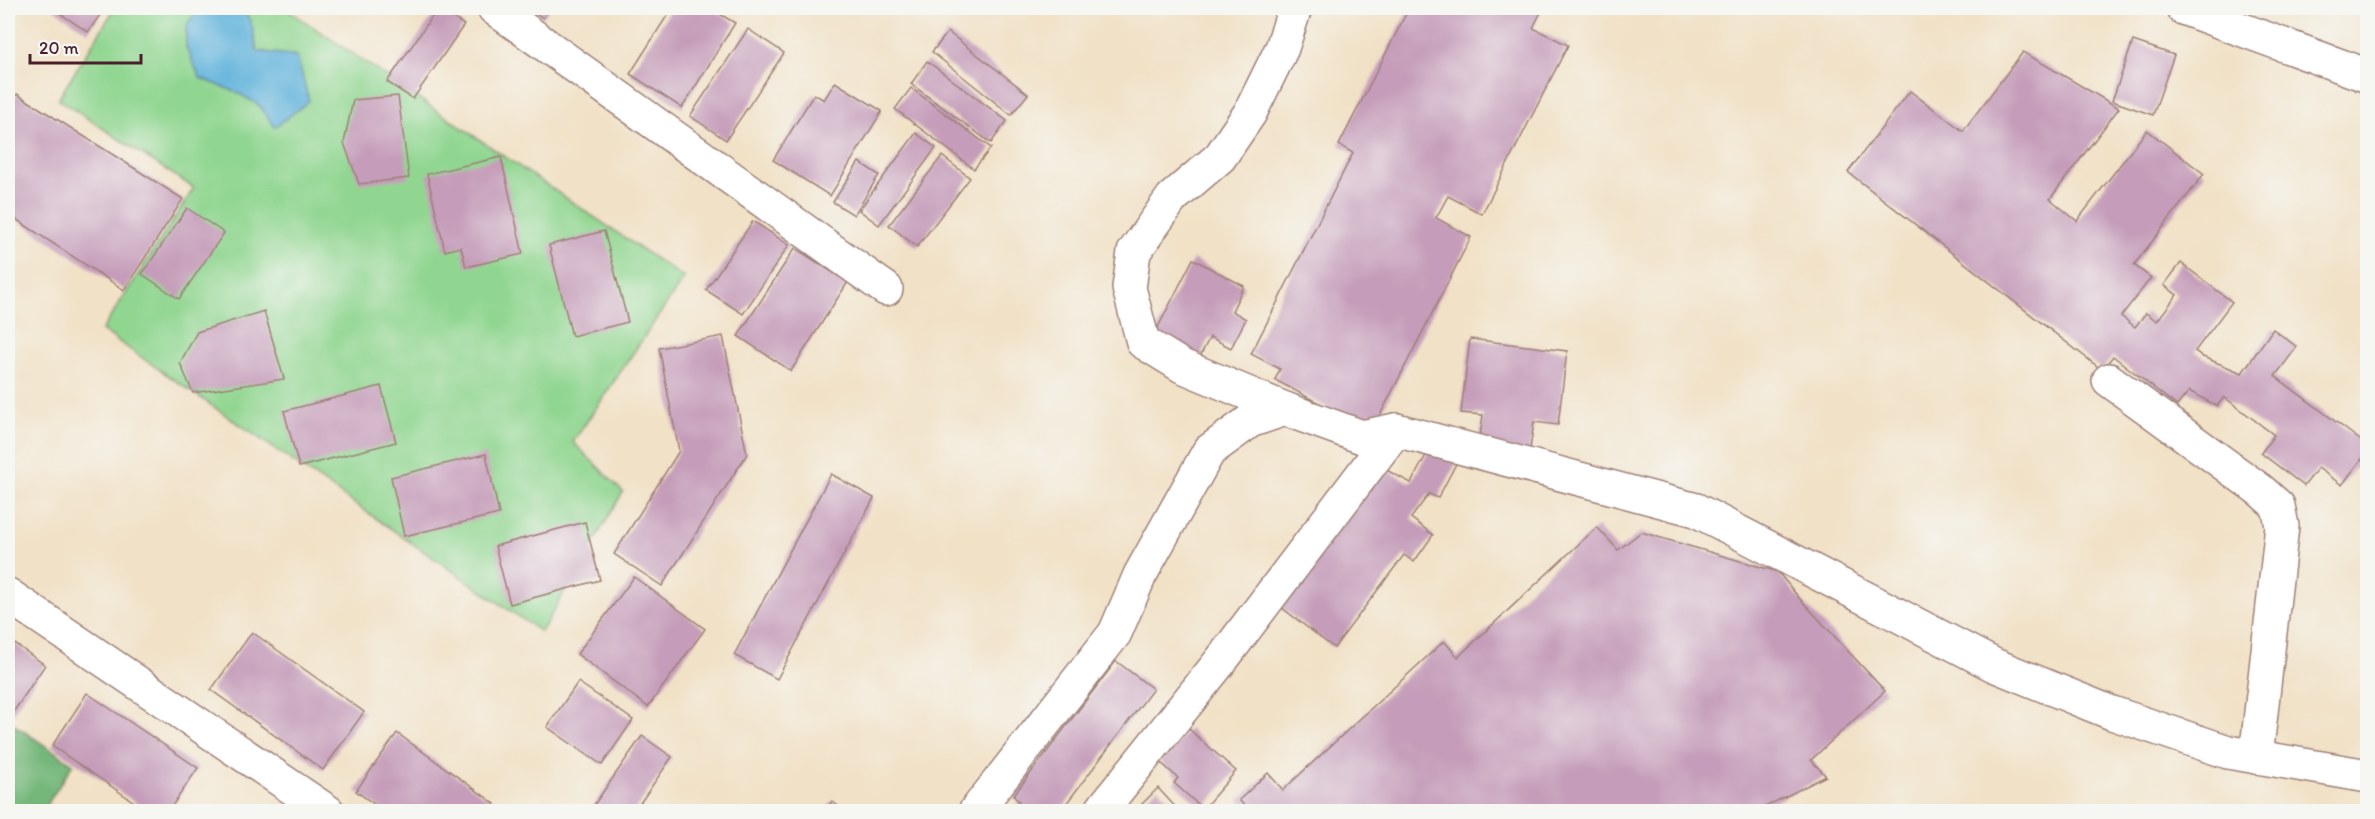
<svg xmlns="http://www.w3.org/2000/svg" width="2375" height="819" viewBox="0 0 2375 819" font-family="Itim,sans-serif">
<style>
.green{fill:#90d690;stroke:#6d7a5e;stroke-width:1.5}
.forest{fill:#74b77a;stroke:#5f6b52;stroke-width:1.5}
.water{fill:#61b3dc;stroke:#566984;stroke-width:1.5}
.building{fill:#c59cb9}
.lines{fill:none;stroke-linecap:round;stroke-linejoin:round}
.minor-casing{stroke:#9e8078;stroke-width:36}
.minor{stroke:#fff;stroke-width:33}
</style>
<rect width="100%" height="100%" fill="#f6f6f2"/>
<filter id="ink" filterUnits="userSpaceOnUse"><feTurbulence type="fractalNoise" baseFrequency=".0167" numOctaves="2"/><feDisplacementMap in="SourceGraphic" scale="12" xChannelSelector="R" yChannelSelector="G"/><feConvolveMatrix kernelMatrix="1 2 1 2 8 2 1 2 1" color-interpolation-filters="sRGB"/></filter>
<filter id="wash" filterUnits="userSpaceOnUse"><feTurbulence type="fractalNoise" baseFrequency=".008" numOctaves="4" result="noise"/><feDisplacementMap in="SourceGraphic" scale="24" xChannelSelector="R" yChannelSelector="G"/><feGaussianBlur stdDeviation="1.35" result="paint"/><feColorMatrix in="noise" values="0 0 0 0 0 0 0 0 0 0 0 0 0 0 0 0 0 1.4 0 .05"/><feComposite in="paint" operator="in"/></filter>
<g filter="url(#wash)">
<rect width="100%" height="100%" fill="#f1e1c6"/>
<path class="green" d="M115,8H285L684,278L573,442L623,492L541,632L102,330L194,188L58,99Z"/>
<path class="forest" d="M8,721L73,764L43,811H8Z"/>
<path class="water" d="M207,8C216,7 229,5 237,8C253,13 254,37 257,51L297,56L309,101L275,127L259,105L238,93L200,78L186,47V26L198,9Z"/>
<g id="blocks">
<g class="building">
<path d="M52,8H105L88,32Z"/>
<path d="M438,8L464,25L413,99L387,82Z"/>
<path d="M528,8H550L543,18Z"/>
<path d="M672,8H710L735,23L682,108L630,74Z"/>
<path d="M1409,8H1536L1542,10L1533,28L1568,45L1482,214L1448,196L1436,218L1471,237L1372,431L1275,380L1280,369L1251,354L1353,153L1339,145Z"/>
<path d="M748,29L784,53L726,140L690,116Z"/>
<path d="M948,32L1028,94L1011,115L932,52Z"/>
<path d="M2133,41L2174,55L2153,115L2112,101Z"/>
<path d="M2023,52L2119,108L2050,199L2077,221L2147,130L2204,174L2134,265L2151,278L2121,316L2135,327L2146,313L2157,321L2177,295L2164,285L2181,263L2232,302L2195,351L2203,357L2242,373L2273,329L2297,347L2275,376L2368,446V451L2342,485L2318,468L2304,486L2261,453L2274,435L2224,397L2217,406L2189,391L2177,406L2113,356L2102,370L1848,172L1910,91L1963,131Z"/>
<path d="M927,61L1007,121L991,143L911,84Z"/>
<path d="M835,82L882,111L830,196L773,160L814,94L824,100Z"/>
<path d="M911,88L991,148L974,169L895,109Z"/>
<path d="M17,94L183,199L124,290L8,214V110Z"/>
<path d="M398,96L409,178L359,184L344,143L353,100Z"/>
<path d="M916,133L936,148L879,225L859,210Z"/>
<path d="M942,156L970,178L917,247L889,225Z"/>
<path d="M501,157L523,254L466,267L461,247L445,251L427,174Z"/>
<path d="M859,162L879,175L854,215L833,202Z"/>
<path d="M187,208L224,233L179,299L142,274Z"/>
<path d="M753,221L789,245L743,314L706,290Z"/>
<path d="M604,231L628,322L572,336L549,245Z"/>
<path d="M795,248L848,282L791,371L738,336Z"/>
<path d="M1193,259L1244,286L1232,311L1246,319L1231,348L1210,337L1197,362L1152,339Z"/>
<path d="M264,311L284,379L193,393L180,363L197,332Z"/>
<path d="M723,336L747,454L662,586L614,554L679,451L659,348Z"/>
<path d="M1470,339L1567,351L1558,425L1534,422L1529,456L1478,450L1483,415L1461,413Z"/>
<path d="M381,386L396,442L299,467L284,411Z"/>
<path d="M1432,444L1459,458L1438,498L1429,494L1411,518L1433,535L1414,562L1404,555L1334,648L1277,604L1377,465L1411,483Z"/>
<path d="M486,454L499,514L404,536L391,477Z"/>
<path d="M831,474L874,498L777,679L734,655Z"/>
<path d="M585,522L600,580L510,604L495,546Z"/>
<path d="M1597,527L1618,550L1641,532L1778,572L1800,599L1885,691L1811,760L1826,776L1755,812H1250L1239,800L1268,773L1283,790L1444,641L1458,657Z"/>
<path d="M634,577L705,629L648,707L577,654Z"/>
<path d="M252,632L364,712L323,770L211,690Z"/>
<path d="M8,639L45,665L8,720Z"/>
<path d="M1116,661L1153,689L1060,812H1012L1019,801L1013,796Z"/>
<path d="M578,682L633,720L602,765L547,727Z"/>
<path d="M87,693L198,768L168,812H149L52,746Z"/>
<path d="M1189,729L1236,771L1203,809L1174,783L1178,778L1160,762Z"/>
<path d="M397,733L495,804L489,812H385L356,791Z"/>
<path d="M642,736L672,757L634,812H589Z"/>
<path d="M1158,788L1180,812H1134Z"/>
<path d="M832,801L845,812H824Z"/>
</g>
</g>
</g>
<g filter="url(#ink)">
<use href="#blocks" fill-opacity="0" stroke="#9e8078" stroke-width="1.5"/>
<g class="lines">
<g class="minor-casing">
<g id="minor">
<path d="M494,8L886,289"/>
<path d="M2183,8L2368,76"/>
<path d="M2109,380L2260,490L2278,506L2282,526L2256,757"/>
<path d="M1285,409L1182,366L1143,342L1129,288L1134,252L1172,198L1220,157L1250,113L1282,48L1295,8"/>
<path d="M8,595L328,812"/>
<path d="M1103,808L1223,658L1396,430"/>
<path d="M975,812L1115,633L1140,575L1209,451L1250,421L1285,409L1362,437L1396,430L1696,510L1994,665L2112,713L2228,752L2368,776"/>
</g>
</g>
<use href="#minor" class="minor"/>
</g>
</g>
<rect width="2375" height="819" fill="none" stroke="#f6f6f2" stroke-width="30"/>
<path d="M30 54v9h111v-9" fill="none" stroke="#4a1f2b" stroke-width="3"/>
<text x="39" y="54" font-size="18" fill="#4a1f2b" stroke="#f6f6f2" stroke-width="4.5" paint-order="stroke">20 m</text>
</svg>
